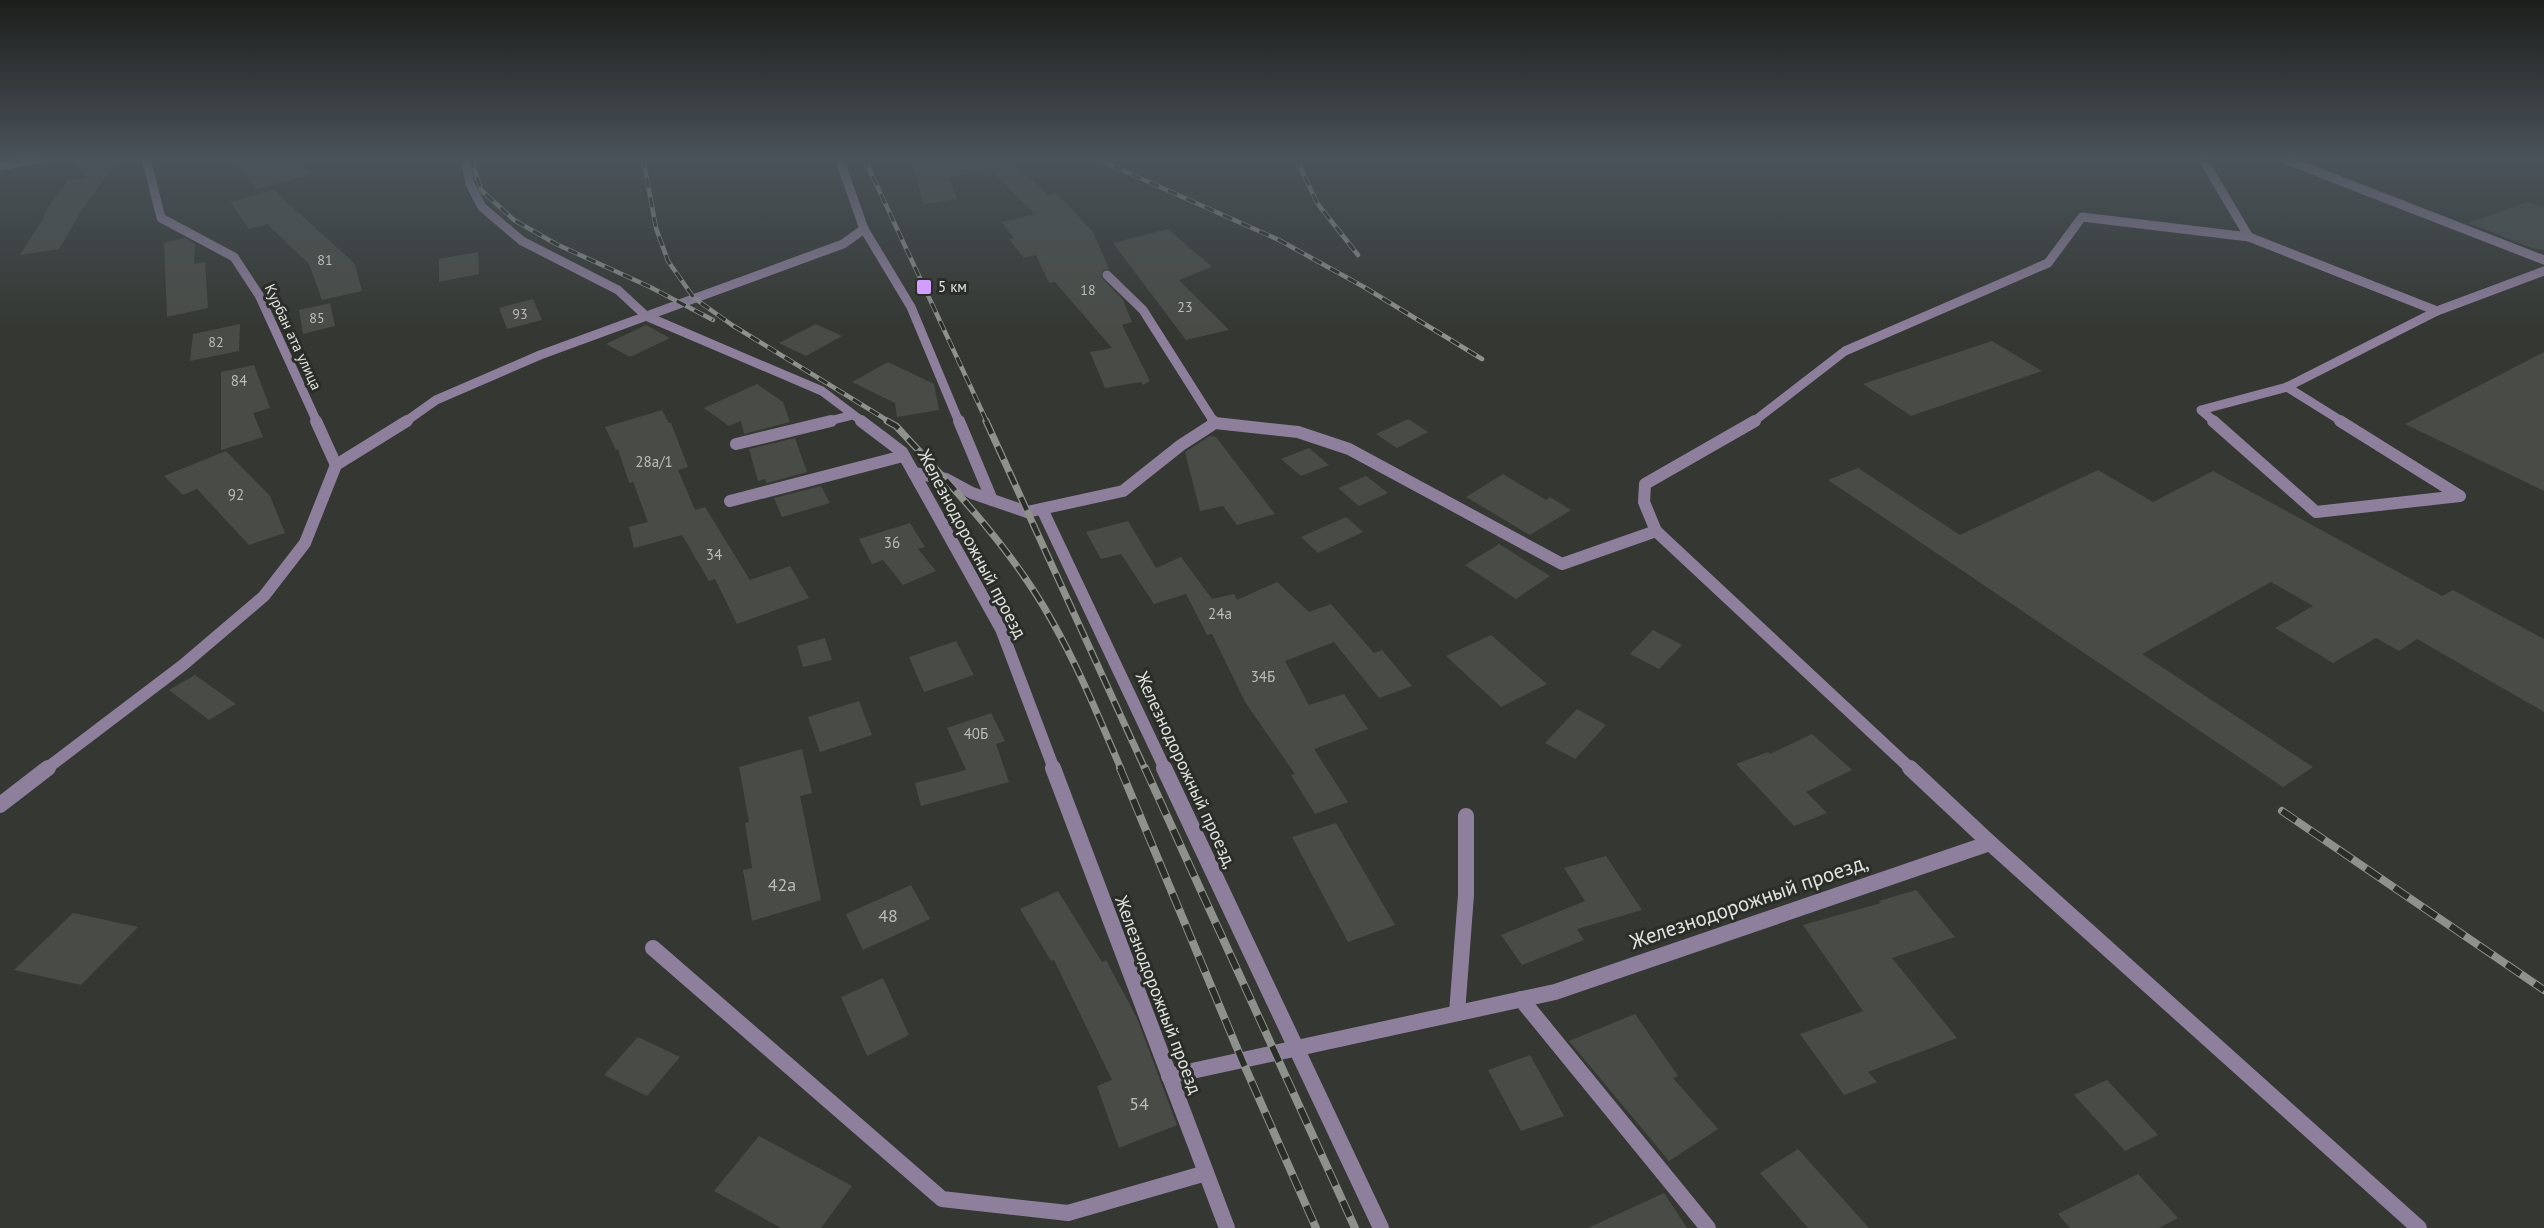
<svg xmlns="http://www.w3.org/2000/svg" width="2544" height="1228" viewBox="0 0 2544 1228" font-family="'PT Sans',sans-serif">
<style>
.building{fill:#494c46}
.lines{fill:none;stroke-linecap:round;stroke-linejoin:round}
.street-far2{stroke:#8e7f9c;stroke-width:9}
.street-far1{stroke:#8e7f9c;stroke-width:12}
.street{stroke:#8e7f9c;stroke-width:16}
.rail-far2-casing{stroke:#8f918d;stroke-width:4.5}
.rail-far1-casing{stroke:#8f918d;stroke-width:7}
.rail-casing{stroke:#8f918d;stroke-width:8}
.rail-far2{stroke:#2a2d28;stroke-width:3;stroke-dasharray:10;stroke-linecap:butt}
.rail-far1{stroke:#2a2d28;stroke-width:4.5;stroke-dasharray:14;stroke-linecap:butt}
.rail{stroke:#2a2d28;stroke-width:6;stroke-dasharray:17;stroke-linecap:butt}
.poi-dot{fill:#d19dfe;stroke:#2a2d28;stroke-width:2}
.labels{text-anchor:middle;stroke-width:6;stroke-linejoin:round;paint-order:stroke}
.far-number-label{font-size:14px;fill:#bcbdba}
.far-poi-label{font-size:15px;fill:#e2e3e0;stroke:#2a2d28;text-anchor:start}
.far-street-label{font-size:15px;fill:#e2e3e0;stroke:#2a2d28}
.number-label{font-size:15px;fill:#bcbdba}
.street-label{font-size:18px;fill:#e2e3e0;stroke:#2a2d28}
.near-number-label{font-size:18px;fill:#bcbdba}
.near-street-label{font-size:21px;fill:#e2e3e0;stroke:#2a2d28}
</style>
<rect width="100%" height="100%" fill="#343732"/>
<g class="building">
<path d="M232,158H298L312,174L257,189Z"/>
<path d="M910,158H1007L1048,195L1057,193L1093,232L1109,269L1103,270L1101,277L1123,300L1132,322L1122,325L1150,381L1143,385L1141,382L1105,388L1090,352L1112,348L1055,282L1049,283L1036,255L1024,258L1009,239L1014,238L1001,222L1035,214L990,169L949,178L957,199L924,204Z"/>
<path d="M74,159H119L82,210L59,249L20,255L45,215H43L68,180L86,178Z"/>
<path d="M274,190L355,264L362,291L322,300L309,264L267,224L249,229L230,202Z"/>
<path d="M2528,202L2544,208V250L2532,248L2468,223Z"/>
<path d="M1168,229L1212,267L1179,280L1229,330L1186,340L1113,243Z"/>
<path d="M185,238L195,244L194,264L205,262L208,308L167,317L164,243Z"/>
<path d="M478,252L479,274L439,282V259Z"/>
<path d="M533,299L542,320L507,329L499,308Z"/>
<path d="M330,303L335,326L303,334L299,310Z"/>
<path d="M240,324L239,351L190,361L193,334Z"/>
<path d="M816,324L842,336L806,356L779,343Z"/>
<path d="M646,325L670,338L630,357L606,344Z"/>
<path d="M1992,341L2042,371L1911,416L1863,384Z"/>
<path d="M2544,352V491L2405,424Z"/>
<path d="M888,362L934,384L939,410L897,417L895,403L852,382Z"/>
<path d="M254,365L270,408L253,413L263,437L221,450V372Z"/>
<path d="M757,384L783,402L790,422L744,434L741,421L729,426L704,408Z"/>
<path d="M662,410L669,423H671L688,467L678,470L695,510L705,507L750,580L790,566L809,598L737,624L715,579L709,581L682,535L634,548L629,527L648,522L633,482L629,483L618,449L616,450L605,427Z"/>
<path d="M1408,419L1428,432L1397,448L1376,434Z"/>
<path d="M1210,436L1216,437L1275,514L1237,525L1223,506L1200,511L1185,452Z"/>
<path d="M795,438L807,472L767,483L765,479L758,481L749,449Z"/>
<path d="M1309,448L1329,465L1301,476L1281,459Z"/>
<path d="M226,451L270,496L285,533L249,545L197,489L183,495L164,476Z"/>
<path d="M1858,468L1960,535L2098,470L2153,502L2213,471L2442,596L2453,590L2544,639V712L2417,639L2399,651L2376,638L2333,663L2275,628L2313,606L2271,582L2142,654L2313,767L2283,787L1828,480Z"/>
<path d="M1503,474L1546,500L1550,497L1571,510L1530,535L1466,497Z"/>
<path d="M1366,476L1388,493L1359,506L1338,488Z"/>
<path d="M821,486L830,503L782,517L774,498Z"/>
<path d="M1346,517L1363,532L1318,553L1301,537Z"/>
<path d="M1128,521L1156,568L1181,557L1212,599L1234,594L1237,600L1277,582L1309,612L1331,604L1374,653L1382,650L1412,686L1379,698L1334,642L1285,661L1309,705L1344,694L1368,729L1314,749L1348,802L1315,814L1291,775L1295,774L1245,702L1212,634L1207,635L1186,594L1154,604L1121,554L1101,559L1086,532Z"/>
<path d="M910,523L925,547L918,549L936,571L903,585L883,560L872,564L859,539Z"/>
<path d="M1499,544L1550,576L1516,599L1465,565Z"/>
<path d="M1653,630L1682,645L1659,669L1630,654Z"/>
<path d="M1491,635L1547,684L1501,707L1446,656Z"/>
<path d="M825,638L832,660L803,667L797,646Z"/>
<path d="M956,641L974,675L924,692L909,657Z"/>
<path d="M195,675L236,704L209,720L169,690Z"/>
<path d="M859,701L872,735L820,752L808,717Z"/>
<path d="M1577,709L1606,725L1575,759L1545,743Z"/>
<path d="M991,713L1005,741L996,744L1009,782L921,806L915,783L966,770L947,728Z"/>
<path d="M1812,734L1852,770L1806,792L1827,813L1794,826L1736,764L1768,752L1770,754Z"/>
<path d="M802,749L812,793L800,796L821,900L752,921L743,870L752,868L745,823L749,822L739,767Z"/>
<path d="M1336,823L1395,925L1348,942L1292,837Z"/>
<path d="M1606,856L1642,910L1577,929L1584,940L1522,965L1501,935L1585,901L1564,868Z"/>
<path d="M911,885L930,919L863,950L846,914Z"/>
<path d="M1916,890L1955,937L1892,958L1957,1038L1868,1072L1877,1082L1844,1095L1800,1034L1863,1011L1803,925L1881,903L1879,901Z"/>
<path d="M1058,891L1102,962L1106,960L1137,1018L1177,1125L1119,1148L1097,1086L1112,1080L1054,960L1051,961L1020,909Z"/>
<path d="M73,913L138,927L81,985L14,970Z"/>
<path d="M883,978L909,1035L867,1056L841,997Z"/>
<path d="M1635,1014L1678,1076L1673,1078L1718,1129L1669,1161L1569,1041Z"/>
<path d="M638,1037L680,1057L647,1096L604,1075Z"/>
<path d="M1530,1055L1564,1116L1521,1131L1488,1070Z"/>
<path d="M2107,1080L2158,1135L2125,1151L2074,1095Z"/>
<path d="M759,1136L852,1186L821,1228H781L714,1191Z"/>
<path d="M1798,1149L1869,1228H1808L1760,1173Z"/>
<path d="M2138,1174L2178,1218L2159,1228H2070L2058,1214Z"/>
<path d="M1664,1193L1687,1228H1588Z"/>
</g>
<g class="lines">
<g class="street-far2">
<path d="M146,158L161,218L234,257L259,295L317,422"/>
<path d="M465,158L470,184L482,207L522,241L618,290L646,316L822,391L863,422"/>
<path d="M2282,158L2544,260"/>
<path d="M0,166L40,158"/>
<path d="M864,229L911,307L959,422"/>
<path d="M2249,237L2437,311L2544,271"/>
<path d="M1107,275L1143,310L1214,422"/>
<path d="M2287,387L2343,422"/>
<path d="M2287,387L2437,311"/>
<path d="M405,422L436,400L540,355L843,244L864,229L839,158"/>
<path d="M825,422L853,415"/>
<path d="M1753,422L1845,351L2048,263L2082,217L2249,237L2202,158"/>
<path d="M2215,422L2201,410L2287,387"/>
</g>
<g class="street-far1">
<path d="M316,421L336,465"/>
<path d="M861,421L902,452L1001,629L1054,769"/>
<path d="M959,421L992,500"/>
<path d="M1213,421L1215,423"/>
<path d="M2213,421L2316,512L2460,496L2340,421"/>
<path d="M736,444L831,421"/>
<path d="M914,473L946,479L972,493L1027,512L1123,491L1181,445L1215,423L1298,432L1349,449L1562,564L1656,531L1644,502L1645,484L1755,421"/>
<path d="M730,501L903,456"/>
<path d="M1042,509L1165,769"/>
<path d="M1656,531L1911,769"/>
<path d="M46,769L183,665L264,596L305,543L336,465L407,421"/>
</g>
<g class="street">
<path d="M1053,768L1227,1228"/>
<path d="M1164,768L1381,1228"/>
<path d="M1910,768L1990,843L2419,1228"/>
<path d="M0,805L48,768"/>
<path d="M653,948L942,1199L1068,1213L1206,1173"/>
<path d="M1521,999L1708,1228"/>
<path d="M1457,1013L1466,895V816"/>
<path d="M1169,1076L1555,992L1990,843"/>
</g>
<g class="rail-far2-casing">
<g id="rail-far2">
<path d="M471,158L481,190L514,220L556,244L650,287L713,320"/>
<path d="M643,158L656,228L668,261L694,298L732,325L890,422"/>
<path d="M864,158L987,422"/>
<path d="M1095,158L1279,240L1364,287L1482,359"/>
<path d="M1296,158L1317,203L1358,255"/>
</g>
</g>
<g class="rail-far1-casing">
<g id="rail-far1">
<path d="M887,421L896,426C951,485 1013,550 1052,621C1079,668 1100,720 1121,769"/>
<path d="M986,421L1145,769"/>
</g>
</g>
<g class="rail-casing">
<g id="rail">
<path d="M1120,768L1242,1060L1316,1228"/>
<path d="M1145,768L1355,1228"/>
<path d="M2282,811L2544,990"/>
</g>
</g>
<use href="#rail-far2" class="rail-far2"/>
<use href="#rail-far1" class="rail-far1"/>
<use href="#rail" class="rail"/>
</g>
<linearGradient id="sky" x2="0" y2="1"><stop stop-color="#1d1e1c"/><stop offset="0.48" stop-color="#4a535a"/><stop offset="1" stop-color="#4a535a" stop-opacity="0"/></linearGradient>
<rect width="2544" height="330" fill="url(#sky)"/>
<rect class="poi-dot" x="916" y="279" width="16" height="16" rx="3"/>
<g class="labels">
<g class="far-number-label">
<text x="325" y="265">81</text>
<text x="1088" y="295">18</text>
<text x="1185" y="312">23</text>
<text x="520" y="319">93</text>
<text x="317" y="323">85</text>
<text x="216" y="347">82</text>
</g>
<g class="far-poi-label">
<text x="938" y="292">5 км</text>
</g>
<g class="far-street-label">
<text transform="translate(293 337) rotate(65)" y="5">Курбан ата улица</text>
</g>
<g class="number-label">
<text x="239" y="386">84</text>
<text x="654" y="467">28а/1</text>
<text x="236" y="500">92</text>
<text x="892" y="548">36</text>
<text x="714" y="560">34</text>
<text x="1220" y="619">24а</text>
<text x="1263" y="682">34Б</text>
<text x="976" y="739">40Б</text>
</g>
<g class="street-label">
<text transform="translate(972 544) rotate(62)" y="6">Железнодорожный проезд</text>
<text transform="translate(1186 770) rotate(65)" y="6">Железнодорожный проезд,</text>
<text transform="translate(1158 995) rotate(69)" y="6">Железнодорожный проезд</text>
</g>
<g class="near-number-label">
<text x="782" y="891">42а</text>
<text x="888" y="922">48</text>
<text x="1139" y="1110">54</text>
</g>
<g class="near-street-label">
<text transform="translate(1749 902) rotate(-19)" y="7">Железнодорожный проезд,</text>
</g>
</g>
</svg>
